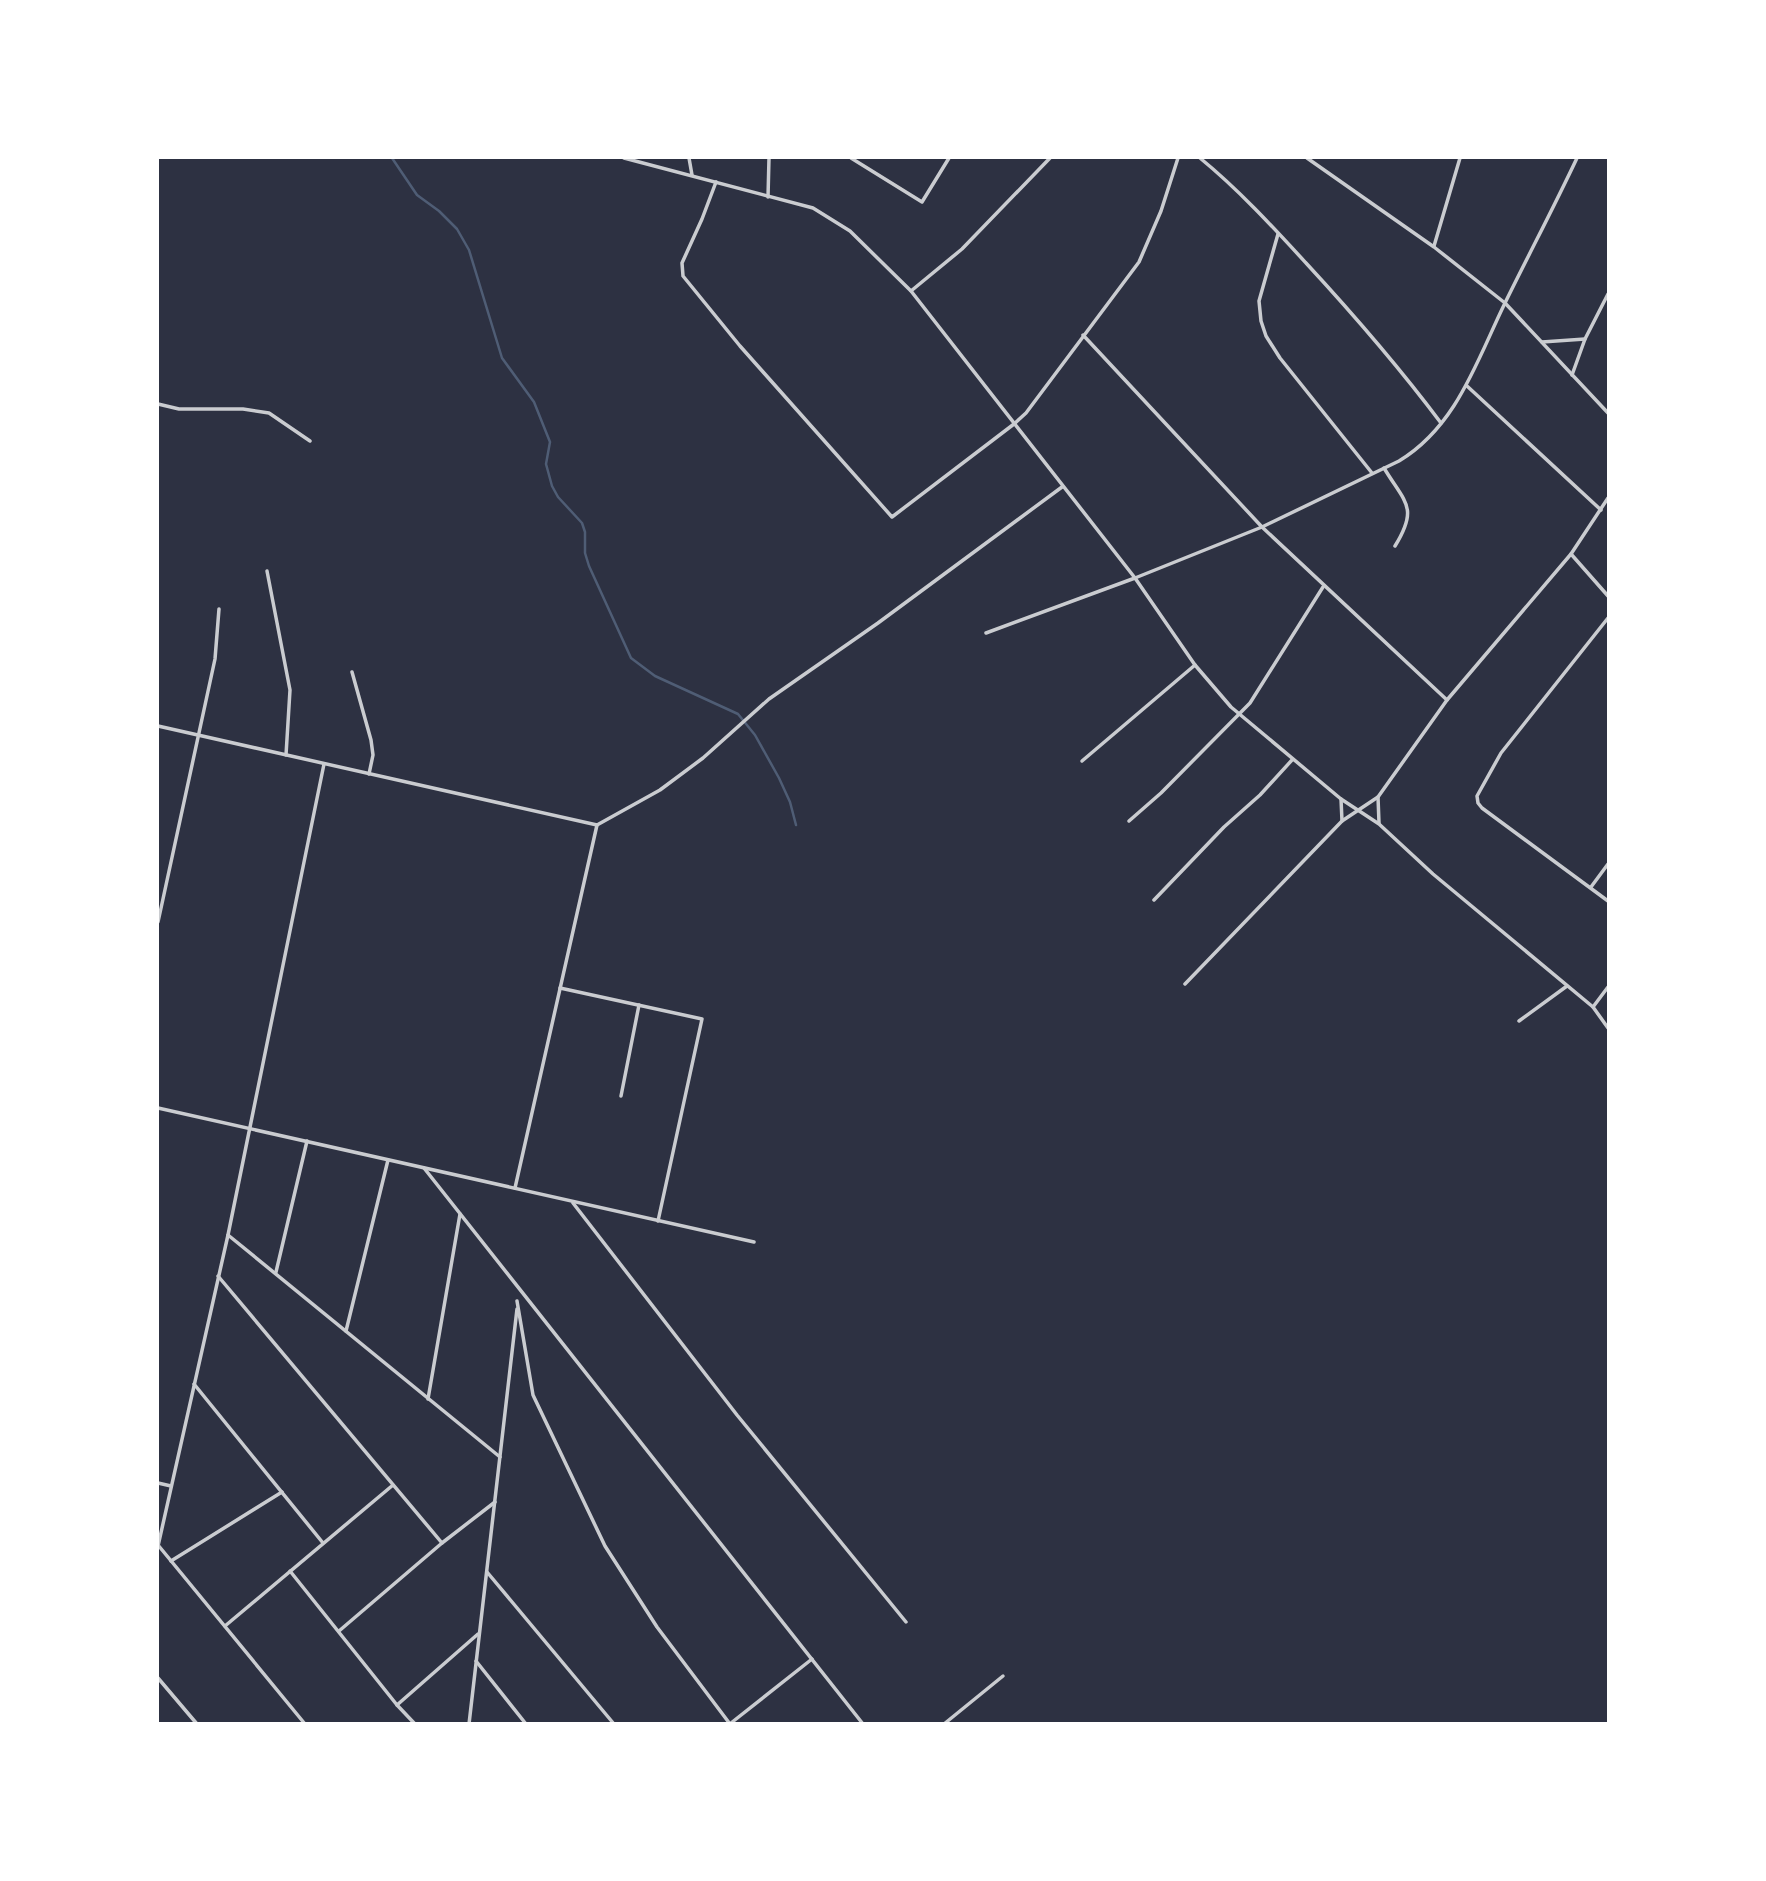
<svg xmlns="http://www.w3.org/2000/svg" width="1766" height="1881" viewBox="0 0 1766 1881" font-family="'PT Sans',sans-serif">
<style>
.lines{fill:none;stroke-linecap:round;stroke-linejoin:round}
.stream{stroke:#4f5d75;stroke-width:2.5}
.minor{stroke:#caccd0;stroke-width:3.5}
</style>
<rect width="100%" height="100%" fill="#2d3142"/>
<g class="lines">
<path class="stream" d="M392,158L417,195L439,211L457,229L469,250L502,358L534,402L550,442L546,464L552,486L558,497L582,523L585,532V553L589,566L631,658L655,676L738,714L755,735L779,778L790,802L796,825"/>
<g class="minor">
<path d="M624,158L813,208L850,231L911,291L1135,578L1195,665L1231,707L1341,799L1379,824L1433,874L1593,1007L1608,1028"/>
<path d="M689,158L692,175"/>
<path d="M851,158L922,202L949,158"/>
<path d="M1200,158C1239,190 1272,226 1306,263C1354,315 1399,367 1441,423"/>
<path d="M1307,158L1434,247L1505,303L1608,413"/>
<path d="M716,182L702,219L682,263L683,276L740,346L892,517L1014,424L1026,413L1139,262L1161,211L1178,158"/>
<path d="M768,197L769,158"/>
<path d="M1278,234L1259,301L1261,321L1266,336L1280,358L1372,473"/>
<path d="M1434,246L1460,158"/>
<path d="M911,291L962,249L1050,158"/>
<path d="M1083,335L1262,527L1447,700"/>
<path d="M1542,342L1585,339"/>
<path d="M1572,375L1585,339L1608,294"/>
<path d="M1467,386L1601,510"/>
<path d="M158,404L179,409H243L269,413L310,441"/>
<path d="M1384,468C1405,503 1419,507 1395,546"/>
<path d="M1571,554L1608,596"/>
<path d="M267,571L290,690L286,755"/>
<path d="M1608,618L1501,753L1477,796L1478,803L1482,808L1608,901"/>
<path d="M986,633L1135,578L1262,527L1399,461C1457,426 1477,360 1505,303C1529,254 1554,207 1577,158"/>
<path d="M352,672L371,740L373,755L369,774"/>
<path d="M158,726L597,825L660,790L703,758L769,699L878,623L1062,487"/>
<path d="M1082,761L1195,665"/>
<path d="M1341,799L1342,821"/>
<path d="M1129,821L1161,793L1250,703L1323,587"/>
<path d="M1379,823L1378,797L1447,700L1571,554L1608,498"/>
<path d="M1591,887L1608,864"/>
<path d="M1154,900L1224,827L1260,795L1292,760"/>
<path d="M158,922L215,659L219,609"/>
<path d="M1185,984L1342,821L1378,797"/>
<path d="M560,988L702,1019L658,1221"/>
<path d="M1593,1007L1608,987"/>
<path d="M1519,1021L1567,986"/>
<path d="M621,1096L639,1005"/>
<path d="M158,1108L754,1242"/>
<path d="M424,1168L863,1724"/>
<path d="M515,1188L597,825"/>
<path d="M573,1203L737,1415L906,1622"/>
<path d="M228,1235L500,1457"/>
<path d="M276,1272L307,1141"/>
<path d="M218,1276L442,1543"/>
<path d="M517,1301L533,1395L605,1546L657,1627L730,1724"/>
<path d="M346,1331L388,1160"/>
<path d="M194,1384L323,1543"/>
<path d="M428,1399L460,1214"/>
<path d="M158,1483L171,1486"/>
<path d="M158,1545L305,1724"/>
<path d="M158,1546L228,1235L324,764"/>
<path d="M171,1561L282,1492"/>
<path d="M290,1571L397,1705L415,1724"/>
<path d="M487,1572L614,1724"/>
<path d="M225,1626L393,1485"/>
<path d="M339,1631L442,1543L495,1502"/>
<path d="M476,1661L526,1724"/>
<path d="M158,1678L197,1724"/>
<path d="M397,1705L478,1634"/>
<path d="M731,1723L812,1659"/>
<path d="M469,1724L517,1309"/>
<path d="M944,1724L1003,1676"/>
</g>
</g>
<rect width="1766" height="1881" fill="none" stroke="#ffffff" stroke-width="318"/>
</svg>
